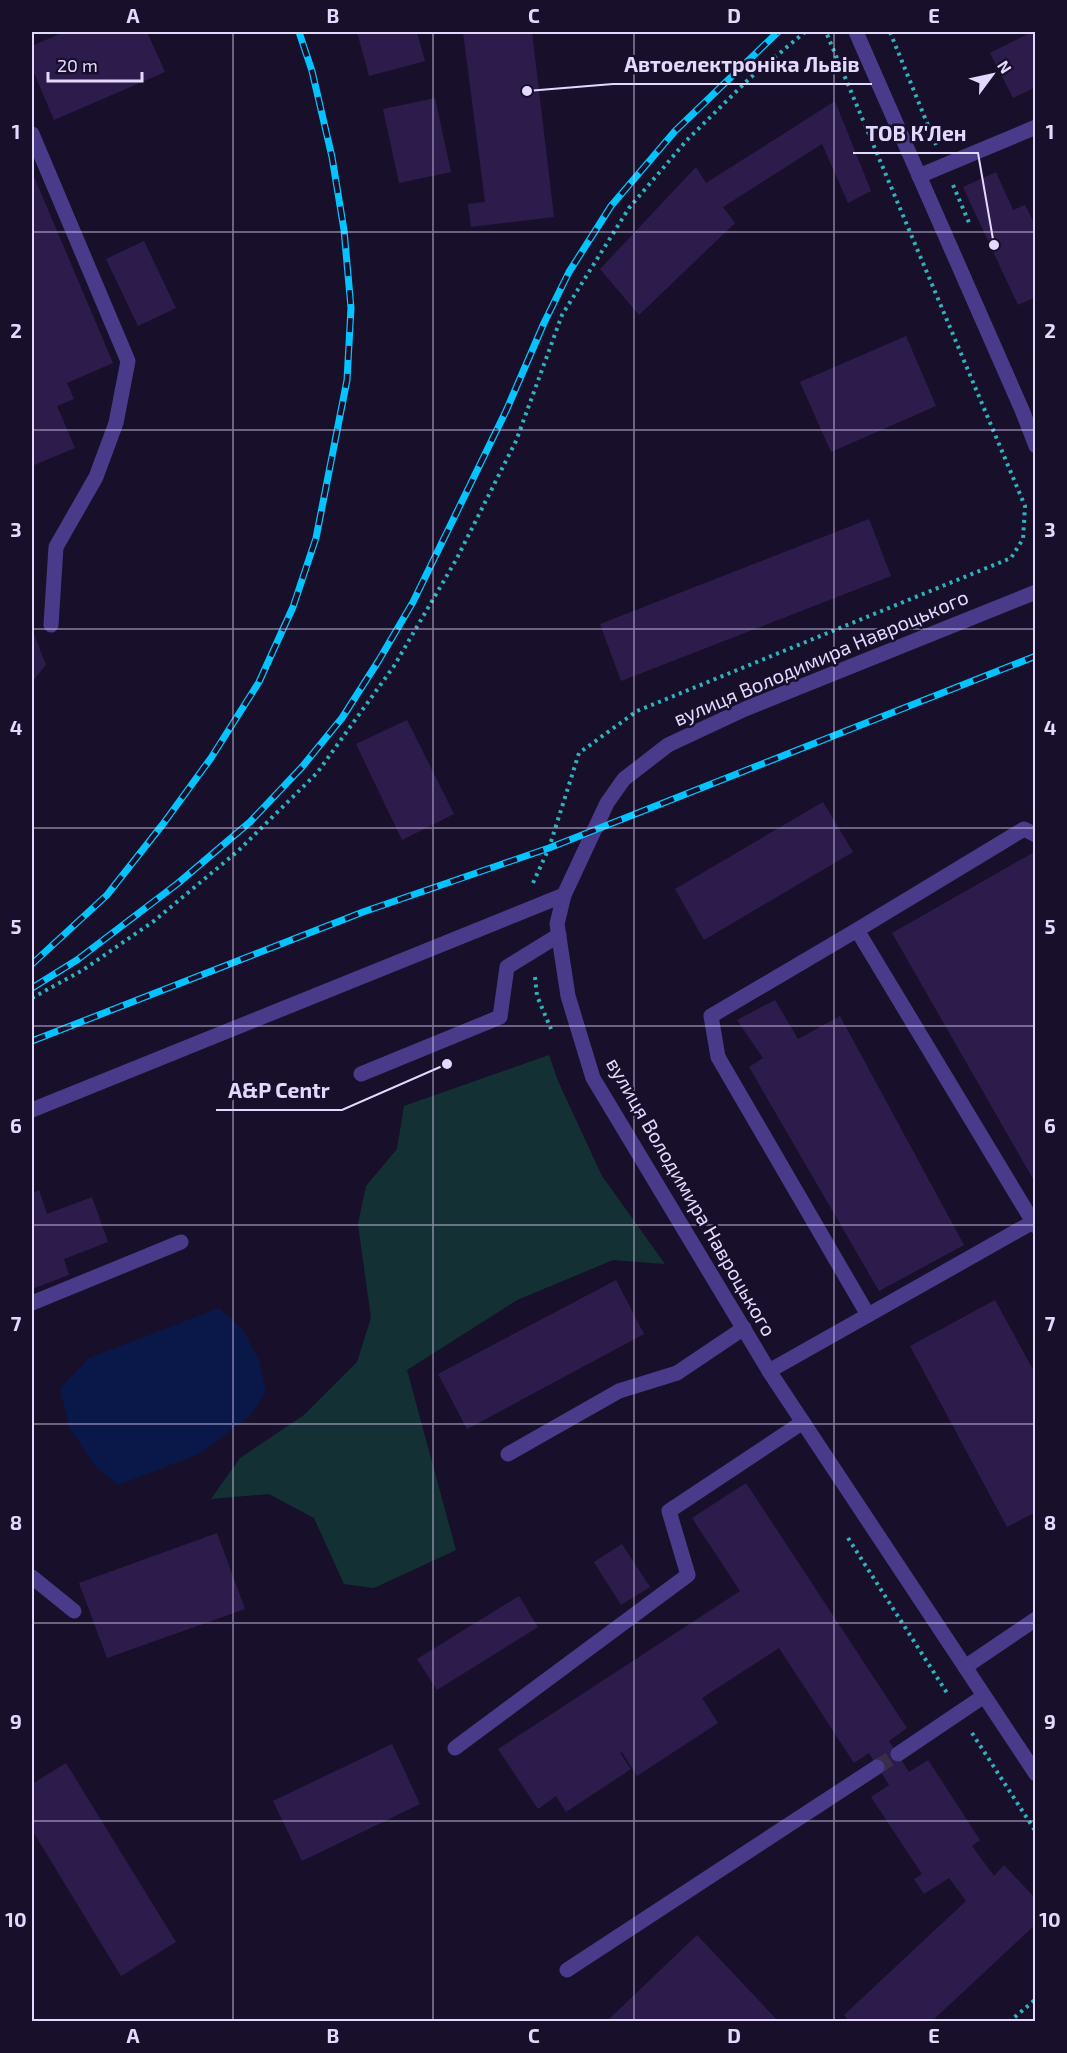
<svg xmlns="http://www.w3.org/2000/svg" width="1067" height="2053" viewBox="0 0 1067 2053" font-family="'Exo 2',sans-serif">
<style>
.green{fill:#133134}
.water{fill:#0a1849}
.building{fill:#2c1c4b}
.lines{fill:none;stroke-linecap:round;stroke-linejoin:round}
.minor-tunnel{stroke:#362e4a;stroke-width:15;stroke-dasharray:15 8;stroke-linecap:butt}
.path{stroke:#2fb2be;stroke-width:4;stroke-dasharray:3 4.5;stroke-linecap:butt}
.minor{stroke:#493b89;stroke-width:15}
.rail-casing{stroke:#05c3ff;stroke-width:7}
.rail{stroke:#18102a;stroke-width:4.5;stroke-dasharray:14;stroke-linecap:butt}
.grid{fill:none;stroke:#e3d9ff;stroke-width:1.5;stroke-opacity:0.55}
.labels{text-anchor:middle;stroke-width:5;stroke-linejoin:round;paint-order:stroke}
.street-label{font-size:20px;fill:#e3d9ff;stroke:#18102a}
.leader{fill:none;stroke:#e3d9ff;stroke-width:2}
.callout-dot{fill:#e3d9ff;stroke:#18102a;stroke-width:2}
.callout-label{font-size:21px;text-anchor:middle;font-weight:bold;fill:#e3d9ff;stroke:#18102a;stroke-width:5;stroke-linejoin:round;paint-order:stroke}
.neatline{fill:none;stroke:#e3d9ff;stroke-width:2}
.grid-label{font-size:20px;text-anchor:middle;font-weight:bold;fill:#e3d9ff}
</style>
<rect width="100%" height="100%" fill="#18102a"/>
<path class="green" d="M549,1055L558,1081L602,1176L665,1264L613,1260L517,1300L407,1370L456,1550L374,1588L344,1584L314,1518L269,1494L211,1499L240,1458L304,1415L357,1362L371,1318L358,1224L366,1186L397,1149L404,1106Z"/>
<path class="water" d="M219,1308L243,1330L259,1360L266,1392L250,1416L199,1454L118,1485L95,1466L69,1427L60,1389L89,1358Z"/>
<g class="building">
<path d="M64,32H147L165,72L54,120L32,68V46Z"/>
<path d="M357,32H417L425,61L369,76Z"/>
<path d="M463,32H532L554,217L471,227L468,204L485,202Z"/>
<path d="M1032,32H1036V87L1013,98L990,53Z"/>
<path d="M435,98L451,172L399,183L383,109Z"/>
<path d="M835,101L871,191L848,203L822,144L723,207L735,223L639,315L600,269L696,167L706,183Z"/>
<path d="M32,172L113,363L67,383L74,399L57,406L75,448L32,466Z"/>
<path d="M996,172L1013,210L1025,205L1036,227V297L1018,305L963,187Z"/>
<path d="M144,241L176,308L138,326L106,259Z"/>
<path d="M906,336L936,406L831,452L800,382Z"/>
<path d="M869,519L891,576L621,681L600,624Z"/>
<path d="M32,629L46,665L32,682Z"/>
<path d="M407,720L454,814L402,840L356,744Z"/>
<path d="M823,802L853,852L704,940L675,889Z"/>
<path d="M1036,851V1184L892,933Z"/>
<path d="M775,1000L798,1039L840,1016L964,1245L879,1291L749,1067L763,1058L737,1020Z"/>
<path d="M39,1190L47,1214L92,1197L108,1242L64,1259L69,1275L32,1289V1193Z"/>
<path d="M616,1280L644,1334L467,1429L438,1374Z"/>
<path d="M995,1300L1036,1375V1512L1007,1527L910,1346Z"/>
<path d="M746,1483L907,1728L889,1741L909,1772L928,1760L980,1840L972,1846L994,1876L1004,1865L1036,1899V1924L931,2022H850L844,2015L966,1901L949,1878L924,1894L914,1879L922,1874L871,1797L889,1785L869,1753L854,1763L779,1648L702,1698L718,1723L637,1776L622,1752L620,1753L631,1769L566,1812L556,1796L538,1809L498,1749L740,1591L692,1518Z"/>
<path d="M217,1533L245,1609L107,1658L79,1583Z"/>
<path d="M622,1544L650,1587L621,1605L594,1562Z"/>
<path d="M519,1596L538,1627L437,1690L417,1659Z"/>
<path d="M392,1744L420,1804L302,1861L273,1801Z"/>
<path d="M66,1763L176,1942L121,1976L32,1830V1784Z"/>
<path d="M697,1935L779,2022H606Z"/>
</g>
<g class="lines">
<path class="minor-tunnel" d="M877,1767L898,1754"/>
<g class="path">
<path d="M890,32L936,145"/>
<path d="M953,185L970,225"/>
<path d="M533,883L549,848L579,753L637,711L1011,558L1023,539L1025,506L826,32"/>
<path d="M535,977L537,996L551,1029"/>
<path d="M32,998L83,970L154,921L238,851L317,773L394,666L456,560L516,441L562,315L629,208L687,140L751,77L805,32"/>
<path d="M848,1538L947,1693"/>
<path d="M972,1733L1036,1832"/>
<path d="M1009,2022L1036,1999"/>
</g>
<g class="minor">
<path d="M856,32L1022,410L1036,446"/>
<path d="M32,134L128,361L116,423L96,477L56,547L51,625"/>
<path d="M919,176L1036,127"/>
<path d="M1036,592L745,709L668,745L624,779L607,803L564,895L557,924L568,996L593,1078L769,1371L1036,1774"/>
<path d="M857,930L711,1016L718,1057L868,1315"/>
<path d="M361,1074L500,1017L507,967L559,935"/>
<path d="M32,1110L564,895"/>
<path d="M1033,1222L857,930L1024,829L1036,835"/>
<path d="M32,1303L181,1242"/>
<path d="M769,1371L1033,1222L1036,1226"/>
<path d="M508,1454L619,1391L677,1373L744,1328"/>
<path d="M32,1577L74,1611"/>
<path d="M965,1667L1036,1619"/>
<path d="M455,1748L688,1575L669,1511L803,1422"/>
<path d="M898,1754L984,1696"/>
<path d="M567,1970L877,1767"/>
</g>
<g class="rail-casing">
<g id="rail">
<path d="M32,964L107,895L163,824L211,758L259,682L293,607L316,538L347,380L351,308L344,230L332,157L312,71L299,32"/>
<path d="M32,988L77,960L177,884L250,822L302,767L342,718L379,660L413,602L506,411L544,323L569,272L611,206L675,131L778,32"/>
<path d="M32,1041L363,912L549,848L1036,656"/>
</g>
</g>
<use href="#rail" class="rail"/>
</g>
<path class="grid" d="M233,32V2022M433,32V2022M634,32V2022M834,32V2022M32,232H1036M32,430H1036M32,629H1036M32,828H1036M32,1026H1036M32,1225H1036M32,1424H1036M32,1623H1036M32,1821H1036"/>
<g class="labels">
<g class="street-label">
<text transform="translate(821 658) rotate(-23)" y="7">вулиця Володимира Навроцького</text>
<text transform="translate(691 1197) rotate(60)" y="7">вулиця Володимира Навроцького</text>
</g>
</g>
<path class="leader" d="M527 91L613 84H872M994 245L978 153H853M447 1064L342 1110H216"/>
<g class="callout-dot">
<circle cx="527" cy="91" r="6"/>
<circle cx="994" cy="245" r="6"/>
<circle cx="447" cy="1064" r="6"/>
</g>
<g class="callout-label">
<text x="742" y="72">Автоелектроніка Львів</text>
<text x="916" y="141">ТОВ К'Лен</text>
<text x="279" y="1098">A&amp;P Centr</text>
</g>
<rect width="1067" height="2053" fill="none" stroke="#18102a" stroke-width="66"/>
<g transform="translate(992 75) rotate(57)" stroke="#18102a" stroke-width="4.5" paint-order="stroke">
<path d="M0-4.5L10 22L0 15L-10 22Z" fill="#e3d9ff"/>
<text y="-9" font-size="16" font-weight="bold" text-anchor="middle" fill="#e3d9ff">N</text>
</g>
<path d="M48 72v9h94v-9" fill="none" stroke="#e3d9ff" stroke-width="3"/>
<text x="57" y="72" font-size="18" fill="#e3d9ff" stroke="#18102a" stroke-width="4.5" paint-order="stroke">20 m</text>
<rect x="33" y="33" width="1001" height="1987" class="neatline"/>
<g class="grid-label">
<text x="133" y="23">A</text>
<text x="333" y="23">B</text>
<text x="534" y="23">C</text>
<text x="734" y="23">D</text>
<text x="934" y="23">E</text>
<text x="16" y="139">1</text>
<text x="1050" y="139">1</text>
<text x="16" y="338">2</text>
<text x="1050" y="338">2</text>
<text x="16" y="537">3</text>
<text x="1050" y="537">3</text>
<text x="16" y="735">4</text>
<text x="1050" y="735">4</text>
<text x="16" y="934">5</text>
<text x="1050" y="934">5</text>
<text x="16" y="1133">6</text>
<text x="1050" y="1133">6</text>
<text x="16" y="1331">7</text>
<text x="1050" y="1331">7</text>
<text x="16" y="1530">8</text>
<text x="1050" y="1530">8</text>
<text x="16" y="1729">9</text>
<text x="1050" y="1729">9</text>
<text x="16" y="1927">10</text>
<text x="1050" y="1927">10</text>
<text x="133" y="2043">A</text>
<text x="333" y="2043">B</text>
<text x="534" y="2043">C</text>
<text x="734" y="2043">D</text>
<text x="934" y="2043">E</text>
</g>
</svg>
